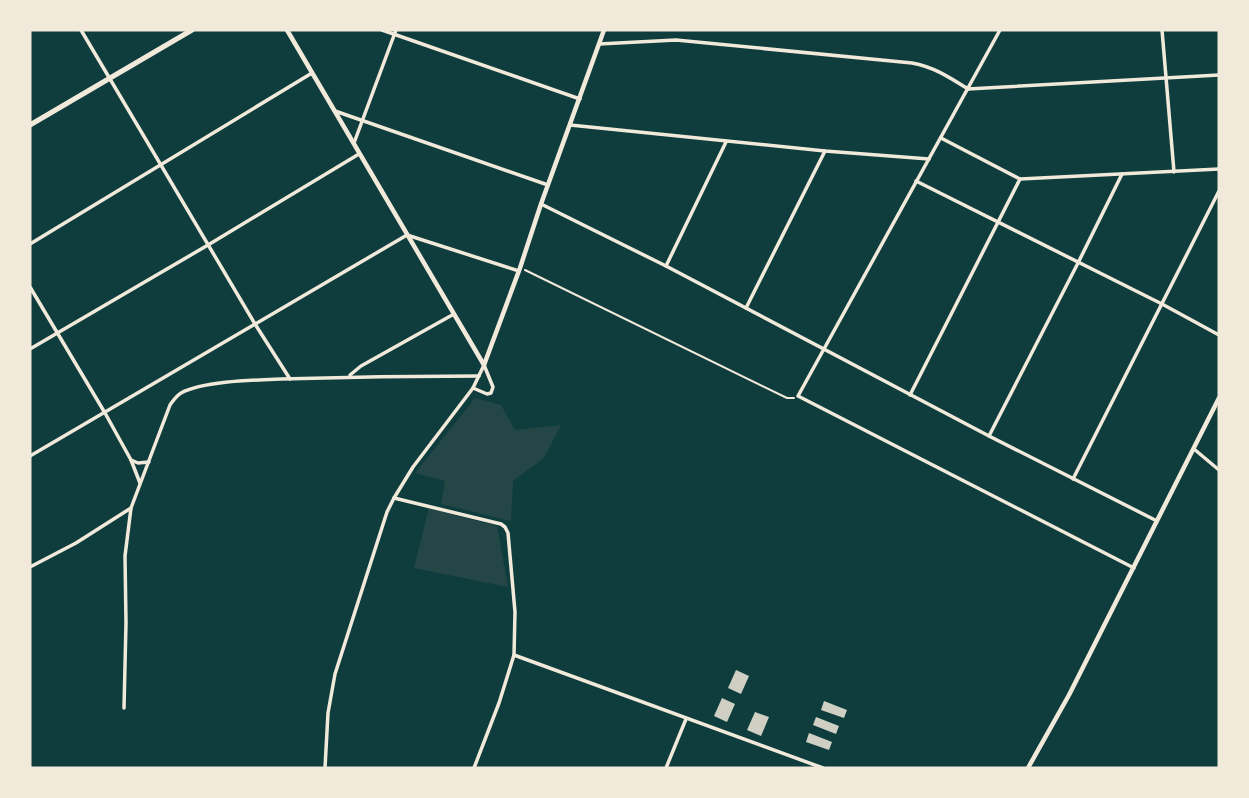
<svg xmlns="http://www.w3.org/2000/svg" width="1249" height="798" viewBox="0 0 1249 798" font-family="'Golos Text',sans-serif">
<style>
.green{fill:#244646}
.building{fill:#cfcfc3}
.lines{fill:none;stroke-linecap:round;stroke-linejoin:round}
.path{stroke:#f1e9da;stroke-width:2}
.minor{stroke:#f1e9da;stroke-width:3.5}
.tertiary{stroke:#f1e9da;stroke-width:4.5}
.secondary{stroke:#f1e9da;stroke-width:4.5}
.primary{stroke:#f1e9da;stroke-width:5}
</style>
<rect width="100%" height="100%" fill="#0f3d3e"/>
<g class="green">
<path d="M475,398L501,405L515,430L561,425L544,458L513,481L511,521L441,504L445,481L415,473Z"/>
<path d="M429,508L497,526L508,587L414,568Z"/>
</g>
<g class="building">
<path d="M736,670L749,676L741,694L728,688Z"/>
<path d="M722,698L735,704L727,722L714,716Z"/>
<path d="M824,701L847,710L844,718L821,710Z"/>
<path d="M755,712L769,717L761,736L747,730Z"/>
<path d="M816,717L839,726L836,734L813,725Z"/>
<path d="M809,733L832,742L829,750L806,742Z"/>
</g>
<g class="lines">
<path class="path" d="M525,270L787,398H794"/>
<g class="minor">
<path d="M81,30L255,324L290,379"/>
<path d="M382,30L580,99"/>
<path d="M1000,30L798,396L1134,568"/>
<path d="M1162,30L1174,172"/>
<path d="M599,44L676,40L912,63C934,67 949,77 968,89"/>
<path d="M968,89L1219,75"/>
<path d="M335,111L548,185"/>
<path d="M570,125L825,151L929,159"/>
<path d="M941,138L1020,179L1219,169"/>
<path d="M354,143L396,30"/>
<path d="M916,181L1162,304L1219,335"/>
<path d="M541,204L666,266L989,436L1157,521"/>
<path d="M30,244L312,73"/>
<path d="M666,266L726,142"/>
<path d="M30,287L105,413L131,460L140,483"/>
<path d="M746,308L825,151"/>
<path d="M30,349L208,245L359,154"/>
<path d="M350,375L361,366L454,314"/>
<path d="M473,388L487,394L491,393L493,387L484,365"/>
<path d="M910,395L1020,179"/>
<path d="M989,436L1078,263L1122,174"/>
<path d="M1194,449L1219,470"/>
<path d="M30,456L407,235L519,271"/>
<path d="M131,460L138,463L149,462"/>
<path d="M1073,479L1219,191"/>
<path d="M394,498L501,524L505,527L508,533L515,612L514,655L499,703L474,768"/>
<path d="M30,567L76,543L131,508L170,405C173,401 176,396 181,393C203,381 255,380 281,379C347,377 413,376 479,376"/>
<path d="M514,655L823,768"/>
<path d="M124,708L126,623L125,556L131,508"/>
<path d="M325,768L328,713L335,674L387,512L394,498L413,467L473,388L484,365"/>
<path d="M666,768L686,719"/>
</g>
<g class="tertiary">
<path d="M287,30L484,365"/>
<path d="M484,365L520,268L541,204L604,30"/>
</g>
<path class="secondary" d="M1028,768L1069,695L1219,398"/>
<path class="primary" d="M30,125L192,30"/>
</g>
<rect width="1249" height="798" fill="none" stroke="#f1e9da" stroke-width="63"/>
</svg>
